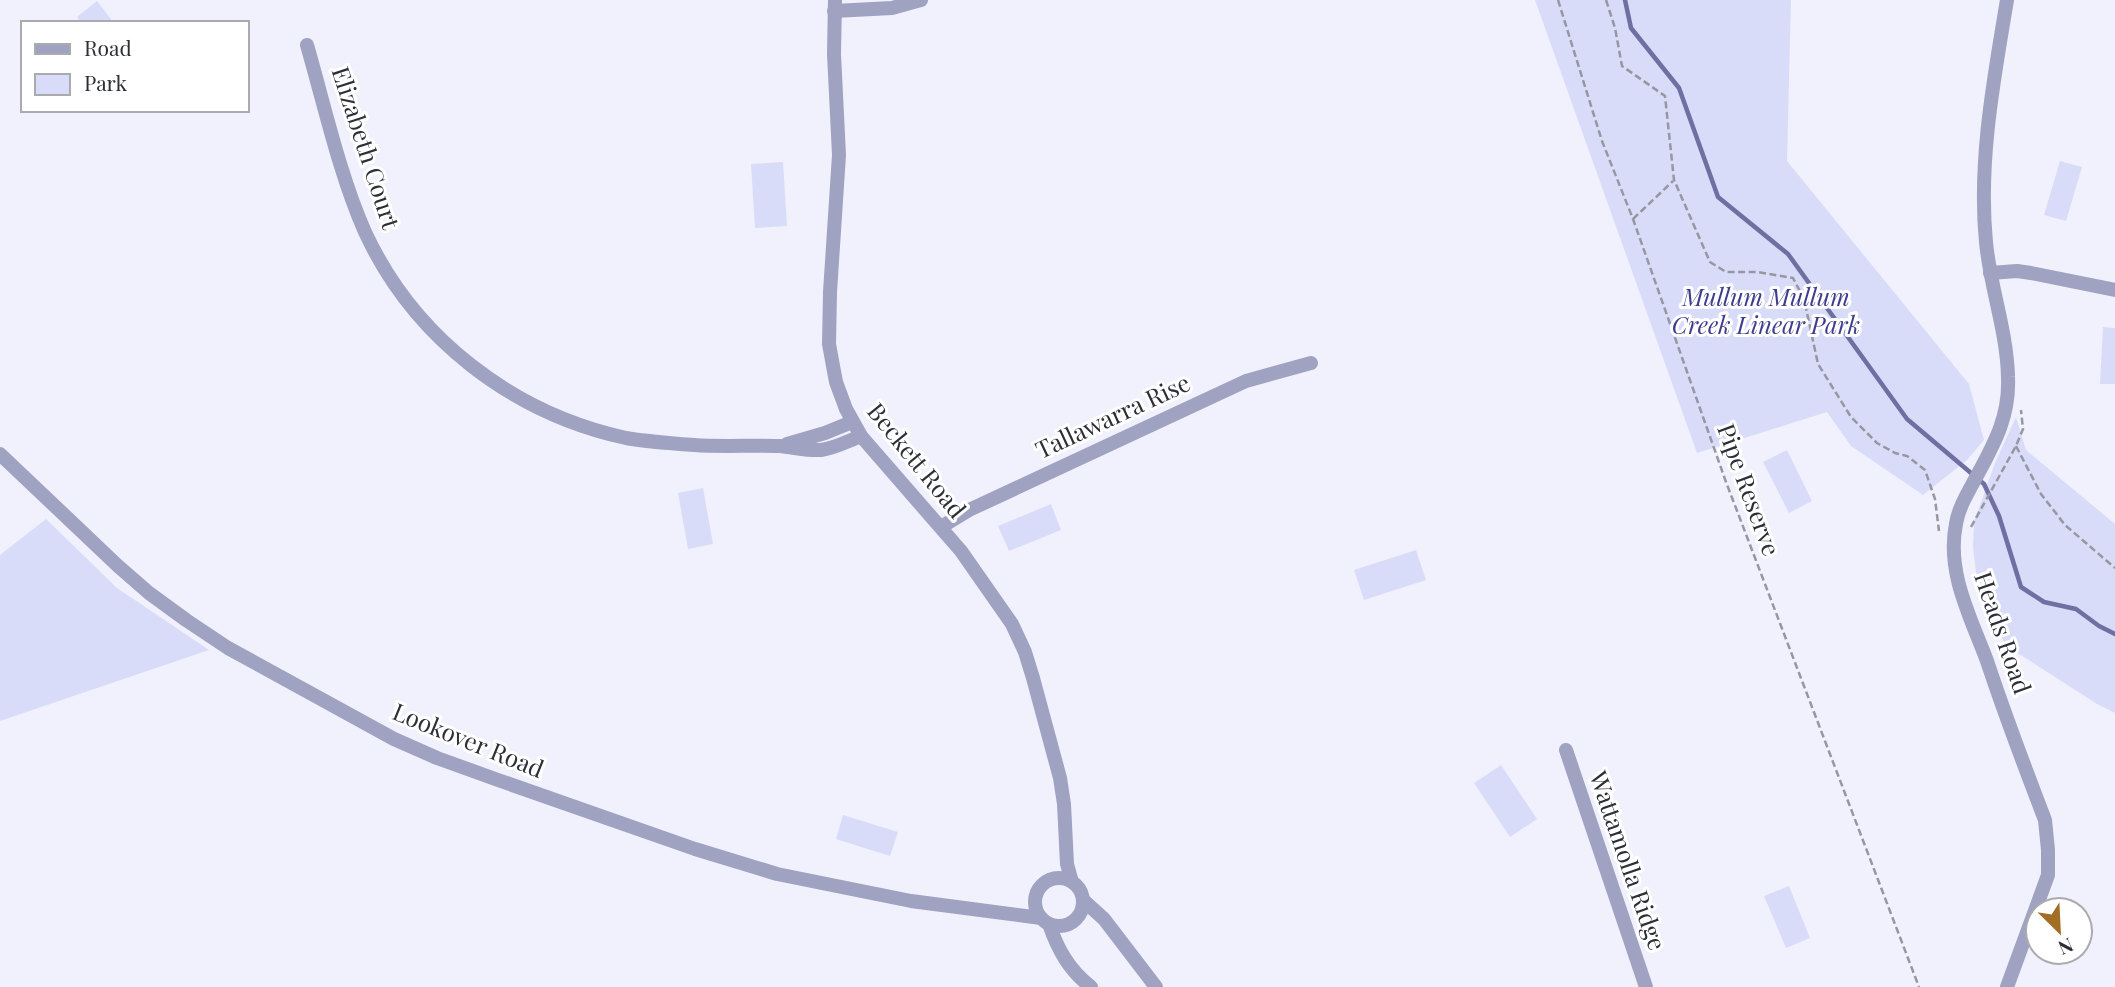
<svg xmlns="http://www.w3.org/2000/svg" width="2115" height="987" viewBox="0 0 2115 987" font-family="'Playfair Display',serif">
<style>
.green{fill:#d9dcf9}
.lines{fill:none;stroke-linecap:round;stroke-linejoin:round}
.stream{stroke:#6d70a1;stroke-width:4.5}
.path{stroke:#9697a2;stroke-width:2.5;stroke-dasharray:7 3.5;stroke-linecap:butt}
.minor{stroke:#9fa2c1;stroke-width:14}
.labels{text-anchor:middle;stroke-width:6;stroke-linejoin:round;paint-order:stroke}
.street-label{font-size:24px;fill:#2d2e36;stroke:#fff}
.park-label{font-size:24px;font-style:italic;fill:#3f3c8c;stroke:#fff}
</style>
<rect width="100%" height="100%" fill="#f0f1fd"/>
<g class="green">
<path d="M1535,0H1791L1787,161L1969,384L1984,440L1967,460L1923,495L1851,446L1827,412L1697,453Z"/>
<path d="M97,1L114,23H81L77,17Z"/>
<path d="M2060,161L2082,167L2066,221L2044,215Z"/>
<path d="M783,162L787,226L755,228L751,164Z"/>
<path d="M2103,327L2115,328V384H2100Z"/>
<path d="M2016,417L2026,450L2115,524V713L2097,704L2005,645L1977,581L1973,547L1974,522L1995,463Z"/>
<path d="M1787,450L1812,501L1789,513L1763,462Z"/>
<path d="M703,488L713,544L688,549L678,493Z"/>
<path d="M1051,504L1061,530L1009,551L998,526Z"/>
<path d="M46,519L117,588L209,650L0,721V555Z"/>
<path d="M1416,550L1426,580L1364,600L1354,570Z"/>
<path d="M1501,765L1537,819L1510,837L1474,783Z"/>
<path d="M843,815L898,832L890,856L836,839Z"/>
<path d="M1789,886L1810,938L1786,948L1764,896Z"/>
</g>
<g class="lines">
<path class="stream" d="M1625,0L1631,28L1679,88L1718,197L1788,254L1907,419L1984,484L1999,516L2021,587L2044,602L2076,609L2099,626L2115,634"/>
<g class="path">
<path d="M1558,0L1602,141L1633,219L1726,482L1919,987"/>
<path d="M1606,0L1615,28L1622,66L1665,96L1674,180L1710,262L1726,272H1757L1793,278L1804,299L1818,364L1851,417L1877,443L1895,453L1907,456L1925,470L1935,499L1939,531"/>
<path d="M1633,219L1673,181"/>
<path d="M2016,446L2041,494L2065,525L2115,568"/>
<path d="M1971,527L2016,446L2023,429L2021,410"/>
</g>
<g class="minor">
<path d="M835,0L834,54L839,155L830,292L829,344L836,382L846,409L861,436L961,551L1012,624L1025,652L1033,678L1060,778L1064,804L1067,864L1072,882"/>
<path d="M834,11L892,8L921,0"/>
<path d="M307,45C324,104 340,176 365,232C414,338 512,413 626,438C648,442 671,443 694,445C722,447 751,445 779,446C793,447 807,451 821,450C835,448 848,441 861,436"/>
<path d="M1990,273L2017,271L2031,273L2115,290"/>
<path d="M787,444L825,433L852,422"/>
<path d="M0,454L118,566L149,593L186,620L228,648L394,739L437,758L498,780L695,849L777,874L911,901L1041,918"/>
<path d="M941,527L969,510L1246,381L1311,363"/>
<path d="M1566,750L1646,987"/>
<circle cx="1059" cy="902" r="24"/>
<path d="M1083,900L1104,919L1156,987"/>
<path d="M1049,924C1058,950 1069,970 1091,987"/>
<path d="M2007,987L2048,875V850L2045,820C2025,768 2005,715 1987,661C1971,618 1946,572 1956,524C1958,510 1965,498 1972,485C1991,449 2010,420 2008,377C2007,331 1990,287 1986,242C1978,162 1994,78 2007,0"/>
</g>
</g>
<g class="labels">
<g class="street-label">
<text transform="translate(365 148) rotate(72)" y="8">Elizabeth Court</text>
<text transform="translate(1113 417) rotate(-25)" y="8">Tallawarra Rise</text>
<text transform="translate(916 461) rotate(51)" y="8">Beckett Road</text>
<text transform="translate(1748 490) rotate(70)" y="8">Pipe Reserve</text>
<text transform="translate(2002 633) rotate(71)" y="8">Heads Road</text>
<text transform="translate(468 741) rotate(22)" y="8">Lookover Road</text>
<text transform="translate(1627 861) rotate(71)" y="8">Wattamolla Ridge</text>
</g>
<g class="park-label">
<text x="1766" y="306">Mullum Mullum<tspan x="1766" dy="28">Creek Linear Park</tspan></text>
</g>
</g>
<rect x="21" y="21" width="228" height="91" fill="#ffffff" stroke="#ababaf" stroke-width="2"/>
<rect x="35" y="44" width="35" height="10" fill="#9fa2c1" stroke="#ababaf" stroke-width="2"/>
<text x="84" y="56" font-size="21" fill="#2d2e36">Road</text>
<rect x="35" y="74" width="35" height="21" fill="#d9dcf9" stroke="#ababaf" stroke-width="2"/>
<text x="84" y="91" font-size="21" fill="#2d2e36">Park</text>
<g transform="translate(2059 931) rotate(156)"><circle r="33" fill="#ffffff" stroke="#ababaf" stroke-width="2"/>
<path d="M0-5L12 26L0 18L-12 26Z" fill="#a26e26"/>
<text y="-10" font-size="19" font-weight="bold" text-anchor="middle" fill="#2d2e36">N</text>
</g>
</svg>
